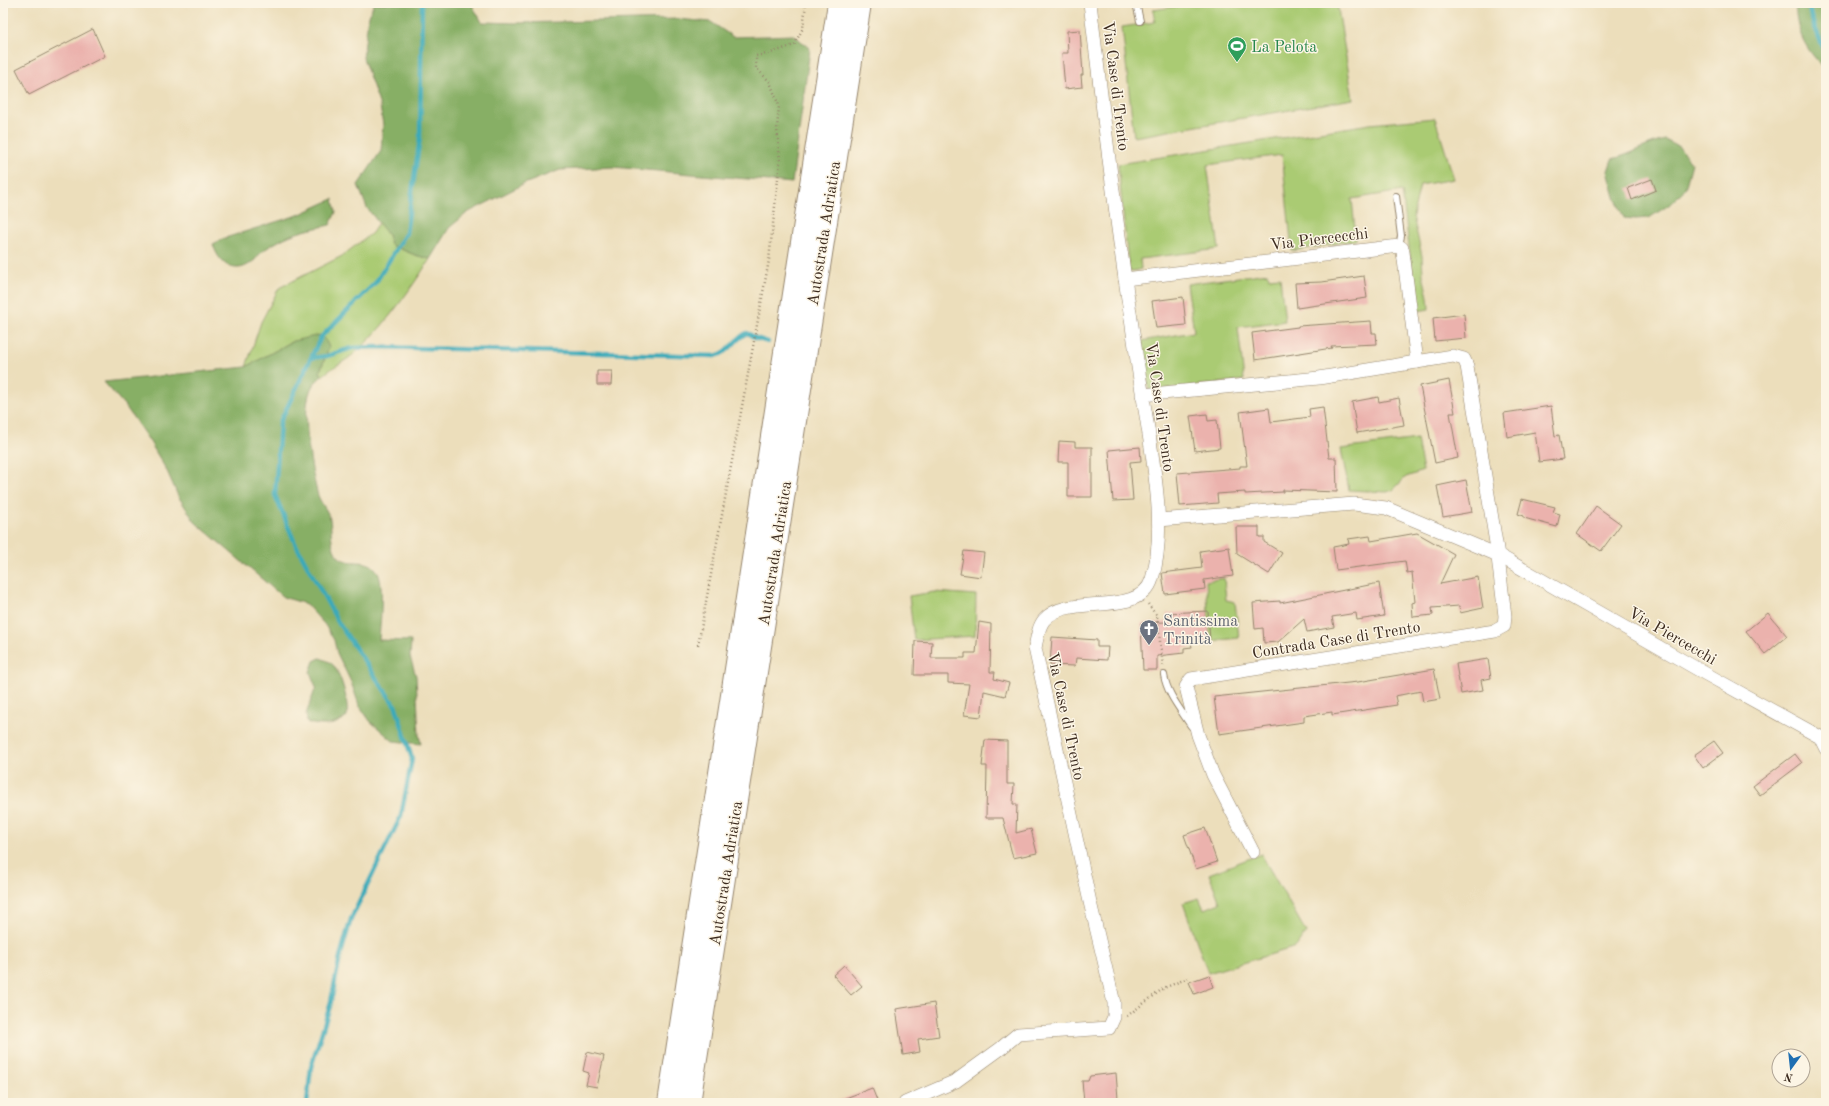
<svg xmlns="http://www.w3.org/2000/svg" width="1829" height="1106" viewBox="0 0 1829 1106" font-family="'Old Standard TT',serif">
<style>
.green{fill:#aacb73;stroke:#727a48}
.forest{fill:#87af65;stroke:#616c42}
.lines{fill:none;stroke-linecap:round;stroke-linejoin:round}
.stream{stroke:#3baab9;stroke-width:4.5}
.building{fill:#ebb2ad}
.service-casing{stroke:#94846c;stroke-width:8}
.minor-casing{stroke:#94846c;stroke-width:14}
.motorway-casing{stroke:#94846c;stroke-width:24}
.path{stroke:#94846c;stroke-width:2.5;stroke-dasharray:1 3;stroke-linecap:butt}
.service{stroke:#fff;stroke-width:6}
.minor{stroke:#fff;stroke-width:13}
.motorway{stroke:#fff;stroke-width:22}
.labels{text-anchor:middle;stroke-width:3;stroke-linejoin:round;paint-order:stroke}
.leisure-label{font-size:16px;fill:#27864d;stroke:#fcf5e5;text-anchor:start}
.street-label{font-size:16px;fill:#3b2a1e;stroke:#fcf5e5}
.worship-label{font-size:16px;fill:#5b616d;stroke:#fcf5e5;text-anchor:start}
</style>
<rect width="100%" height="100%" fill="#fcf5e5"/>
<filter id="ink" filterUnits="userSpaceOnUse"><feTurbulence type="fractalNoise" baseFrequency=".025" numOctaves="2"/><feDisplacementMap in="SourceGraphic" scale="8" xChannelSelector="R" yChannelSelector="G"/><feConvolveMatrix kernelMatrix="1 2 1 2 8 2 1 2 1" color-interpolation-filters="sRGB"/></filter>
<filter id="wash" filterUnits="userSpaceOnUse"><feTurbulence type="fractalNoise" baseFrequency=".012" numOctaves="4" result="noise"/><feDisplacementMap in="SourceGraphic" scale="16" xChannelSelector="R" yChannelSelector="G"/><feGaussianBlur stdDeviation="0.9" result="paint"/><feColorMatrix in="noise" values="0 0 0 0 0 0 0 0 0 0 0 0 0 0 0 0 0 1.4 0 .05"/><feComposite in="paint" operator="in"/></filter>
<g filter="url(#wash)">
<rect width="100%" height="100%" fill="#ecdebb"/>
<g class="green">
<path d="M1185,3H1337L1353,99L1134,137L1122,27L1155,22L1153,10L1185,5Z"/>
<path d="M1435,118L1454,179L1420,185L1413,216L1422,256L1423,275L1428,297L1429,309L1417,311L1402,191L1352,199L1356,240L1292,251L1282,155L1207,165L1219,249L1140,259L1141,269L1129,272L1118,164L1370,124Z"/>
<path d="M379,222L388,235L391,245L415,255L430,259C411,289 382,330 355,353C345,362 332,367 322,376L320,371L327,353L293,341L246,367L261,322L279,288L342,256L372,233Z"/>
<path d="M1268,273L1269,278L1280,277L1285,321L1238,327L1244,380L1149,391L1141,341L1194,332L1187,284Z"/>
<path d="M1417,439L1423,471L1406,477L1393,490L1387,492L1349,490L1341,449Z"/>
<path d="M1224,578L1226,600L1235,602L1239,638L1210,641L1206,581Z"/>
<path d="M934,592L976,595L975,636L914,640L909,596Z"/>
<path d="M1261,854L1306,932L1296,947L1208,973L1183,903L1199,898L1204,909L1220,903L1209,874Z"/>
</g>
<g class="forest">
<path d="M374,3H472L473,7L482,22L518,23L677,19L711,22L733,37L794,35L810,49L792,183L613,167L560,170L524,184L467,213L449,228L430,259L415,255L391,245L388,235L367,208L358,185L381,151L383,125L380,106L363,58L368,19Z"/>
<path d="M1795,3H1823L1826,11V72C1822,64 1814,58 1809,50C1799,35 1796,21 1795,3Z"/>
<path d="M1665,140L1679,147L1692,163L1685,189L1669,205L1649,218L1636,219L1624,218L1615,197L1608,171L1612,159C1631,155 1646,144 1665,140Z"/>
<path d="M333,199L336,212L330,225C312,229 293,232 277,242C272,245 266,248 262,252C258,255 255,261 251,263C233,276 218,262 213,244L225,238L298,215Z"/>
<path d="M320,335L325,339L329,347L320,371L322,376C319,379 315,382 313,385C299,406 311,468 317,492C319,502 328,510 330,519C332,531 330,549 339,557C350,567 368,556 377,571C385,582 380,625 379,640L411,641L410,657L416,676L419,735L421,744L393,741L370,721L359,705L351,682L337,653L334,640L325,625L306,604L283,597L195,522L178,496L167,471L150,442L126,407L104,382L246,367L293,341Z"/>
<path d="M320,658C325,660 330,661 334,666C342,677 349,703 347,716C335,727 323,726 307,723L306,714L316,687L310,672L314,661Z"/>
</g>
<g class="lines">
<g class="stream">
<path d="M1808,3L1811,17L1826,55"/>
<path d="M755,338L768,342"/>
<path d="M311,358L327,356L352,348L377,347L715,356C730,353 734,339 747,333L754,337"/>
<path d="M307,1103L311,1067L330,1006L340,957L351,919L401,816L412,759L396,707L339,624L295,543L275,495L280,422L321,337L376,282L406,233L420,138L422,3"/>
</g>
</g>
<g id="blocks">
<g class="building">
<path d="M93,29L105,56L29,95L16,69Z"/>
<path d="M1080,30L1083,75H1081L1082,87L1065,89L1062,53H1068L1067,31Z"/>
<path d="M1652,179L1656,190L1632,200L1628,188Z"/>
<path d="M1364,276L1367,298L1297,308L1295,283L1322,282Z"/>
<path d="M1183,297L1186,325L1156,328L1152,301Z"/>
<path d="M1464,314L1466,338L1435,341L1433,318Z"/>
<path d="M1371,321L1372,333H1376L1377,344L1331,346L1332,348L1255,360L1252,333L1298,327V326Z"/>
<path d="M597,371H612L611,385H597Z"/>
<path d="M1449,380L1455,413H1450L1458,458L1435,463L1420,386Z"/>
<path d="M1378,397L1379,402L1399,398L1404,425L1357,433L1352,402Z"/>
<path d="M1551,406L1555,436L1559,435L1563,459L1539,462L1535,432L1507,437L1504,413Z"/>
<path d="M1323,407L1329,458H1336L1337,492L1283,490V492L1245,494V492L1217,494L1218,503L1180,506L1177,473L1240,468V466H1247L1240,412L1269,408L1271,422L1310,417L1309,409Z"/>
<path d="M1207,414L1208,421L1217,420L1220,448L1195,451L1190,416Z"/>
<path d="M1059,441L1075,442V447H1092V497H1068V462H1058Z"/>
<path d="M1140,447L1141,461L1130,462L1133,500L1113,501L1109,450Z"/>
<path d="M1466,480L1472,512L1443,517L1437,486Z"/>
<path d="M1522,499L1555,507L1553,512L1560,514L1557,527L1524,518V516L1518,514Z"/>
<path d="M1596,506L1621,524L1601,551L1577,534Z"/>
<path d="M1236,527H1259V537H1264V542L1282,553L1269,574L1237,554Z"/>
<path d="M1417,533L1454,554L1440,584L1478,577L1483,608L1460,613L1459,606L1432,608L1433,615L1413,617L1412,603L1415,602L1412,572L1407,573L1405,561L1336,570L1333,547L1349,544L1348,539L1370,536L1371,541Z"/>
<path d="M1229,547L1233,576L1204,580L1205,589L1165,594L1162,573L1202,568L1200,551Z"/>
<path d="M964,551L984,553L981,577L960,574Z"/>
<path d="M1379,583L1384,616L1357,620L1356,613L1332,617L1334,627L1307,632L1304,619L1278,642L1264,643L1263,628L1255,629L1253,603L1280,601V603Z"/>
<path d="M1208,611L1210,641L1191,643L1192,647L1184,648V653L1157,656V670H1143L1141,623L1166,622L1167,613Z"/>
<path d="M1768,613L1787,636L1765,654L1746,631Z"/>
<path d="M979,622L991,624L990,672H995L994,679L1009,683L1005,696L984,691L981,717L964,715L969,684L948,683V675H914L915,641L932,642L931,658H965V653H976Z"/>
<path d="M1052,637L1097,640V647H1108L1107,660L1076,658L1075,666L1050,665Z"/>
<path d="M1488,659L1491,678L1481,680L1483,690L1461,694L1456,664Z"/>
<path d="M1434,669L1440,699L1423,702L1421,691L1395,696L1397,705L1332,715V712L1304,716V722L1219,734L1214,697L1358,682Z"/>
<path d="M985,740L1007,741V784H1014L1013,804H1017L1016,833L1031,829L1037,853L1013,858L1003,818H986L987,766H982Z"/>
<path d="M1714,741L1723,753L1703,768L1694,755Z"/>
<path d="M1795,754L1802,763L1760,795L1753,786Z"/>
<path d="M1205,828L1217,862L1196,869L1184,835Z"/>
<path d="M844,965L862,986L851,995L833,975Z"/>
<path d="M1209,975L1213,987L1194,994L1189,982Z"/>
<path d="M934,1003L939,1036L918,1039L920,1052L903,1055L896,1009Z"/>
<path d="M587,1052L604,1056L597,1087L586,1085L589,1073L583,1071Z"/>
<path d="M1116,1073L1118,1099L1084,1102L1082,1081H1088L1090,1076Z"/>
<path d="M872,1088L878,1103H835V1102Z"/>
</g>
</g>
</g>
<g filter="url(#ink)">
<use href="#blocks" fill-opacity="0" stroke="#94846c" stroke-width="1"/>
<g class="lines">
<g class="service-casing">
<g id="service">
<path d="M1136,3L1140,21"/>
<path d="M1396,196L1401,236L1399,246"/>
<path d="M1164,675C1167,694 1181,710 1191,726"/>
</g>
</g>
<g class="minor-casing">
<g id="minor">
<path d="M1125,279L1399,246L1402,248L1403,252L1417,362"/>
<path d="M1142,395L1319,378L1453,356L1464,359L1467,366L1497,549L1505,616L1504,626L1495,631L1191,679L1186,687L1198,735L1213,775L1253,852"/>
<path d="M1159,520L1354,504L1386,508L1498,555L1706,674L1820,737L1826,749"/>
<path d="M905,1103L956,1081L1000,1049L1018,1034L1109,1028L1114,1017V1003L1090,902L1035,648C1037,639 1038,627 1044,620C1067,592 1140,619 1152,579C1168,528 1151,450 1143,397C1137,364 1133,331 1128,299C1113,200 1102,102 1090,3"/>
</g>
</g>
<g class="motorway-casing">
<g id="motorway">
<path d="M669,1103L839,3"/>
<path d="M689,1103L860,3"/>
</g>
</g>
<g class="path">
<path d="M1148,604L1157,616L1163,666"/>
<path d="M698,645L769,260L780,161L777,129L779,106L770,82L756,68V56L771,53L794,45L803,28L806,3"/>
<path d="M1127,1016L1164,988L1188,978"/>
</g>
<use href="#service" class="service"/>
<use href="#minor" class="minor"/>
<use href="#motorway" class="motorway"/>
</g>
</g>
<defs>
<g id="stadium-pin" transform="scale(1)"><path d="M0 17L-7.5 6A9.5 9.5 0 1 1 7.5 6Z" fill="#2e9e5b" stroke="#fcf5e5"/><path d="M0-5a6.5 5 0 1 0 0 10a6.5 5 0 1 0 0-10ZM-3.5-1.8h7v3.6h-7Z" fill="#fff"/></g>
<g id="church-pin" transform="scale(1)"><path d="M0 17L-7.5 6A9.5 9.5 0 1 1 7.5 6Z" fill="#6b7280" stroke="#fcf5e5"/><path d="M-1.2-6h2.4v3.5h3.3v2.4h-3.3V6h-2.4V-.1h-3.3v-2.4h3.3Z" fill="#fff"/></g>
</defs>
<g fill-rule="evenodd">
<use href="#stadium-pin" x="1237" y="46"/>
<use href="#church-pin" x="1149" y="629"/>
</g>
<g class="labels">
<g class="leisure-label">
<text x="1251" y="52">La Pelota</text>
</g>
<g class="street-label">
<text transform="translate(1117 86) rotate(83)" y="6">Via Case di Trento</text>
<text transform="translate(823 233) rotate(-81)" y="6">Autostrada Adriatica</text>
<text transform="translate(1319 238) rotate(-7)" y="6">Via Piercecchi</text>
<text transform="translate(1161 407) rotate(82)" y="6">Via Case di Trento</text>
<text transform="translate(774 553) rotate(-81)" y="6">Autostrada Adriatica</text>
<text transform="translate(1673 635) rotate(30)" y="6">Via Piercecchi</text>
<text transform="translate(1336 639) rotate(-9)" y="6">Contrada Case di Trento</text>
<text transform="translate(1067 716) rotate(78)" y="6">Via Case di Trento</text>
<text transform="translate(725 873) rotate(-81)" y="6">Autostrada Adriatica</text>
</g>
<g class="worship-label">
<text x="1163" y="626">Santissima<tspan x="1163" dy="18">Trinità</tspan></text>
</g>
</g>
<rect width="1829" height="1106" fill="none" stroke="#fcf5e5" stroke-width="16"/>
<g transform="translate(1791 1068) rotate(195)"><circle r="19" fill="#fcf5e5" stroke="#afa495"/>
<path d="M0-3L7 15L0 10L-7 15Z" fill="#1f6fb2"/>
<text y="-6" font-size="11" font-weight="bold" text-anchor="middle" fill="#3b2a1e">N</text>
</g>
</svg>
